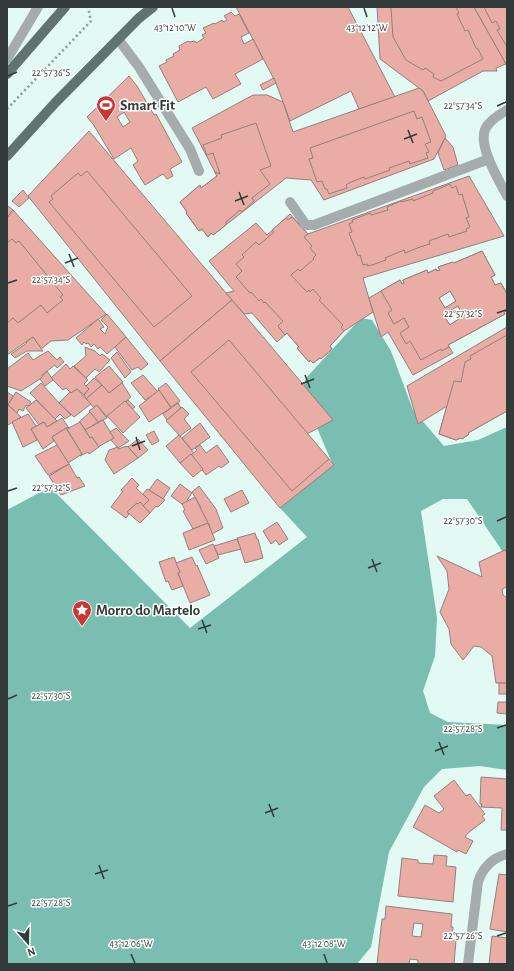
<svg xmlns="http://www.w3.org/2000/svg" width="514" height="971" viewBox="0 0 514 971" font-family="'Alegreya Sans',sans-serif">
<style>
.forest{fill:#79beb0}
.building{fill:#eaada6;stroke:#937f7c;fill-rule:evenodd}
.lines{fill:none;stroke-linecap:round;stroke-linejoin:round}
.path{stroke:#8b9b97;stroke-width:2.5;stroke-dasharray:2 3;stroke-linecap:butt}
.minor{stroke:#a4adab;stroke-width:10}
.major{stroke:#61736f;stroke-width:10}
.ticks{fill:none;stroke:#323b39;stroke-width:1.5}
.labels{text-anchor:middle;stroke-width:3;stroke-linejoin:round;paint-order:stroke}
.poi-label{font-size:15px;font-weight:bold;fill:#323b39;stroke:#fff;text-anchor:start}
.ticks-label{font-size:10px;text-anchor:middle;fill:#323b39;stroke:#fff;stroke-width:3;stroke-linejoin:round;paint-order:stroke}
</style>
<rect width="100%" height="100%" fill="#e3faf4"/>
<path class="forest" d="M361,318L372,320L391,351L413,410L444,446L478,440L507,427V558L467,499H443L421,511L437,618L435,656L423,691L430,713L448,722L507,725V770L480,766L442,769L424,787L389,852L371,947L357,964H7V510L50,487L190,628L307,537L280,508L332,463L303,395L304,383L307,377Z"/>
<g class="building">
<path d="M236,7H348L395,97L359,109L351,91L290,121L276,83Z"/>
<path d="M377,7H474L506,64L496,68L497,71H483L428,101L423,91L380,59Z"/>
<path d="M393,7H456L459,13L457,14L465,31L468,30L476,48L478,49L483,59L441,81L433,77L434,74L425,68L423,70L406,60L393,37L391,8Z"/>
<path d="M474,7H507V63L506,64Z"/>
<path d="M484,7H507V47L497,30L500,29L496,21L492,23Z"/>
<path d="M231,12L235,16L239,14L249,33L241,37L244,44L253,39L263,59L235,74L241,84L213,99L206,87L178,102L159,66L167,62L166,60L174,56L173,54L180,50L179,46L188,41L189,42L195,41L196,43L204,38L202,35L206,33L203,28L214,23L215,24L222,20L223,22L227,20L224,16Z"/>
<path d="M129,76L137,86L154,115L156,114L182,162L170,169L173,176L167,179L163,174L145,185L133,165L138,161L131,148L114,159L93,124L87,117ZM124,112L130,122L123,127L117,117Z"/>
<path d="M274,78L276,83L263,90L260,85Z"/>
<path d="M419,88L423,91L446,136L434,159L324,200L311,180L286,178L213,235L211,233L208,237L202,229L199,231L186,213L187,212L180,202L200,185L201,188L217,176L192,128L253,95H267L283,102L293,132Z"/>
<path d="M414,111L417,119L422,117L431,142L425,144L429,152L426,153L428,158L410,164L409,161L389,168L390,170L365,179L364,177L351,182L346,185L347,188L329,194L327,189H325L322,181L317,182L309,159L313,158L310,148Z"/>
<path d="M256,123L271,166L260,170L270,184L252,198L254,201L242,212L240,210L226,222V225L213,235L211,233L208,237L202,229L199,231L186,213L187,212L180,202L200,185L201,188L217,176L215,172L220,174L213,153L207,155L203,145L222,138L221,135Z"/>
<path d="M89,131L232,300L160,361L28,196Z"/>
<path d="M445,138L453,147L458,165L444,170L438,153Z"/>
<path d="M87,171L192,296L154,327L49,202L53,199L51,196L78,173L81,176Z"/>
<path d="M469,176L504,236L363,278L373,312L344,331L330,346L332,349L321,359L320,358L313,363L310,360L309,362L297,348L299,347L287,333L277,342L252,313L244,314L226,293L234,291L209,261L256,223L267,235L290,214L308,234Z"/>
<path d="M450,184L452,188L456,186L459,195L462,194L469,217L466,218L470,227L466,229L467,231L449,237L448,234L429,241L430,244L420,247L405,253L404,250L385,258L386,260L372,265L367,266V264L363,265L360,255L358,256L349,233L352,232L349,224L353,222L352,220L370,213L371,215L388,210L387,207L401,201V202L413,199V201L433,193V191Z"/>
<path d="M23,190L29,198L19,207L12,201Z"/>
<path d="M8,206L13,210L7,218V207Z"/>
<path d="M13,210L106,314L68,340L51,341L41,349L33,337L7,355V218Z"/>
<path d="M292,217L308,234L304,237L312,246L310,248L316,255L313,258L314,259L300,271L298,269L291,275L307,292L309,290L310,292L313,289L321,298L319,300L343,325L341,327L344,331L330,346L332,349L321,359L320,358L313,363L310,360L309,362L297,348L299,347L287,333L285,335L278,326L283,321L265,302L264,303L261,299L259,301L251,292L250,293L236,277L242,271L236,264L244,257L242,255L256,242L259,245L274,232L272,230L286,218L288,220Z"/>
<path d="M12,239L16,243L19,241L63,295L60,297L63,300L47,313L41,305L18,323L13,318L7,323V243Z"/>
<path d="M482,251L495,275L491,277L495,285L501,283L507,294V311L504,312L505,314L448,345L453,353L413,375L388,332L381,337L369,298L400,280L402,284L404,283L403,280L427,270L428,273L436,269L437,271L440,270L438,267L453,262L454,263ZM450,291L456,301L445,308L439,298ZM458,306L463,316L450,325L443,315Z"/>
<path d="M482,251L495,275L491,277L495,285L501,283L507,294V311L504,312L505,314L448,345L449,347L442,351L441,349L421,360L410,341L406,344L400,333L409,327L404,318L394,324L388,313L392,310L381,291L400,280L402,284L404,283L403,280L427,270L428,273L436,269L437,271L440,270L438,267L453,262L454,263ZM450,291L456,301L445,308L439,298ZM458,306L463,316L450,325L443,315Z"/>
<path d="M232,300L333,420L307,434L334,465L280,508L160,361Z"/>
<path d="M107,314L126,337L107,354L100,347L98,349L94,344L91,347L88,343L86,344L84,342L82,345L76,338L98,319L104,327L100,329L105,334L108,327L101,320Z"/>
<path d="M507,327V411L468,433L469,434L462,439L461,438L456,440L439,434L447,406L418,424L407,386Z"/>
<path d="M507,335V411L468,433L469,434L462,439L461,438L456,440L439,434L454,381L461,382L465,362L471,359L470,356Z"/>
<path d="M33,337L43,351H27L15,358L11,354L27,343L26,342Z"/>
<path d="M126,337L148,364L141,370L138,367L132,370L115,347Z"/>
<path d="M229,340L329,459L292,491L191,372Z"/>
<path d="M85,347L95,351L100,356L102,354L110,360L99,372L95,369L86,378L74,366L86,356Z"/>
<path d="M48,351L57,360L60,357L64,362L57,368L55,365L42,375L43,377L21,391L7,386V369L28,353L33,360Z"/>
<path d="M117,352L131,372L125,378L111,358Z"/>
<path d="M66,364L70,369L73,366L88,380L84,384L89,389L84,395L77,389L71,393L66,388L63,390L51,378Z"/>
<path d="M109,366L123,382L109,393L95,377Z"/>
<path d="M47,371L53,380L45,386L40,379Z"/>
<path d="M143,375L158,392L145,400L131,383Z"/>
<path d="M94,378L102,385L86,399L84,395L89,389L86,386Z"/>
<path d="M41,383L59,403L71,415L65,419L60,414L55,419L30,393Z"/>
<path d="M122,383L131,397L107,417L97,405L94,408L86,399L102,385L109,393Z"/>
<path d="M166,383L180,401L171,407L158,389Z"/>
<path d="M77,389L91,404L74,417L59,403L70,392L71,393Z"/>
<path d="M159,390L171,408L149,422L139,406Z"/>
<path d="M7,392L13,396L8,405L7,404Z"/>
<path d="M16,392L31,402L28,406L26,405L23,411L19,409L17,413L8,405Z"/>
<path d="M36,400L57,421L47,427L44,422L39,425L26,408Z"/>
<path d="M128,400L135,407L132,409L126,402Z"/>
<path d="M125,401L140,417L123,433L107,416Z"/>
<path d="M178,403L181,408L167,420L163,414Z"/>
<path d="M7,404L21,417L8,425L7,424Z"/>
<path d="M97,405L107,418L98,422L89,411Z"/>
<path d="M182,407L189,414L184,419L191,428L180,436L166,421Z"/>
<path d="M90,412L98,422L86,430L79,422Z"/>
<path d="M28,414L36,426L31,429L37,440L23,447L12,422Z"/>
<path d="M62,418L69,428H66L52,437L54,441L43,449L31,429L44,422L47,427Z"/>
<path d="M103,420L114,438L98,447L92,437L90,438L85,430Z"/>
<path d="M80,422L90,438L92,437L99,447L89,454L88,452L80,456L82,454L67,429Z"/>
<path d="M200,423L210,437L192,450L182,438Z"/>
<path d="M66,428L82,454L68,463L52,437Z"/>
<path d="M116,428L129,441L118,448L111,440L114,438L110,432Z"/>
<path d="M154,431L159,441L152,445L146,435Z"/>
<path d="M179,435L194,453L180,463L166,446Z"/>
<path d="M138,439L148,450L138,458L128,447Z"/>
<path d="M57,445L69,464L48,475L35,456Z"/>
<path d="M200,445L206,453L217,445L229,462L221,468L219,466L206,475L191,455L197,450L195,448Z"/>
<path d="M127,446L138,458L114,474L105,460L109,450L118,447V449Z"/>
<path d="M191,454L203,469L193,477L180,463Z"/>
<path d="M69,464L77,478L79,477L85,486L61,495L49,476Z"/>
<path d="M132,478L139,485L136,488L149,500L143,506L140,502L138,504L137,503L127,512L129,514L126,518L111,507L123,491L121,490Z"/>
<path d="M157,479L170,488L163,499L149,490Z"/>
<path d="M180,484L192,493L186,502L182,504L171,496Z"/>
<path d="M199,486L216,509L223,528L212,534L209,525L200,508H201L192,492Z"/>
<path d="M147,489L165,500L158,507L156,506L150,513L143,506L149,500L143,494Z"/>
<path d="M242,490L249,503L231,512L224,499Z"/>
<path d="M195,497L209,525L208,523L193,529L183,511L185,510L182,504Z"/>
<path d="M140,502L150,513L140,523L127,512L137,503L138,504Z"/>
<path d="M277,522L288,539L279,545L276,540L271,544L263,531Z"/>
<path d="M208,523L215,540L189,550L183,533Z"/>
<path d="M255,533L257,539H258L263,558L245,563L237,538Z"/>
<path d="M237,539L241,549L218,555L214,546Z"/>
<path d="M213,544L219,558L206,564L199,550Z"/>
<path d="M505,550L507,554V587L502,589L503,595L507,598V683H496L492,656L481,647L474,646L463,660L451,644L449,629L440,612L449,589L447,571L437,556L482,577L479,562Z"/>
<path d="M174,557L180,572L178,573L183,586L172,590L168,581L166,582L159,562Z"/>
<path d="M192,557L196,566L197,565L210,595L190,603L178,573L180,572L176,563Z"/>
<rect x="499" y="683" width="8" height="11"/>
<path d="M498,702H507V714L497,713Z"/>
<path d="M481,777L507,779V830H501L502,808L481,807L482,804H480Z"/>
<path d="M454,780L466,796L470,794L485,814L482,816L485,820L468,833L465,837L473,841L466,854L458,850L457,852L413,827L425,805L439,813L444,809L434,796Z"/>
<path d="M434,855L447,856L446,866L456,867L453,902L398,896L402,858L418,860V863L433,864Z"/>
<path d="M499,874L507,875V932L490,929Z"/>
<path d="M386,906L452,914L451,927H453L452,940H456L454,964H418V960L410,959L409,964H377L382,919H385ZM414,923L423,924L421,937L412,936Z"/>
<path d="M492,936L507,938V964H489Z"/>
</g>
<g class="lines">
<path class="path" d="M7,109L91,21L88,7"/>
<g class="minor">
<path d="M118,39L139,67L190,149L199,171"/>
<path d="M7,59L38,7"/>
<path d="M507,110C500,114 492,119 487,126C475,142 499,180 507,196"/>
<path d="M290,202L306,225H314L489,159"/>
<path d="M468,964L478,882C483,867 492,858 507,854"/>
</g>
<g class="major">
<path d="M7,74L65,7"/>
<path d="M7,156L55,103L139,18L153,7"/>
</g>
</g>
<path class="ticks" d="M172,8L175,17M364,8L367,17M8,76L17,72M497,106L506,102M408,130L413,143M404,139L417,134M239,192L244,205M235,201L248,196M69,254L74,267M65,263L78,258M8,283L17,280M497,313L506,310M305,375L310,388M301,384L314,379M136,437L140,450M132,446L145,441M8,491L17,488M497,521L506,517M372,559L377,572M368,568L381,563M202,620L207,633M198,629L211,625M8,699L17,695M497,728L506,725M439,742L444,755M435,751L448,746M269,804L274,817M265,813L278,808M99,865L104,879M95,874L108,870M8,906L17,903M497,936L506,933M131,954L135,963M324,954L327,963"/>
<defs>
<g id="stadium-pin" transform="scale(1)"><path d="M0 17L-7.5 6A9.5 9.5 0 1 1 7.5 6Z" fill="#c73837" stroke="#fff"/><path d="M0-5a6.5 5 0 1 0 0 10a6.5 5 0 1 0 0-10ZM-3.5-1.8h7v3.6h-7Z" fill="#fff"/></g>
<g id="sight-pin" transform="scale(1)"><path d="M0 17L-7.5 6A9.5 9.5 0 1 1 7.5 6Z" fill="#c73837" stroke="#fff"/><path d="M0-6L1.8-2.2L6-1.7L2.9 1.2L3.7 5.4L0 3.3L-3.7 5.4L-2.9 1.2L-6-1.7L-1.8-2.2Z" fill="#fff"/></g>
</defs>
<g fill-rule="evenodd">
<use href="#stadium-pin" x="106" y="105"/>
<use href="#sight-pin" x="82" y="610"/>
</g>
<g class="labels">
<g class="poi-label">
<text x="120" y="110">Smart Fit</text>
<text x="96" y="615">Morro do Martelo</text>
</g>
</g>
<g class="ticks-label">
<text x="175" y="31">43°12'10"W</text>
<text x="367" y="31">43°12'12"W</text>
<text x="51" y="76">22°57'36"S</text>
<text x="463" y="109">22°57'34"S</text>
<text x="51" y="283">22°57'34"S</text>
<text x="463" y="317">22°57'32"S</text>
<text x="51" y="491">22°57'32"S</text>
<text x="463" y="524">22°57'30"S</text>
<text x="51" y="699">22°57'30"S</text>
<text x="463" y="732">22°57'28"S</text>
<text x="51" y="906">22°57'28"S</text>
<text x="463" y="939">22°57'26"S</text>
<text x="131" y="947">43°12'06"W</text>
<text x="324" y="947">43°12'08"W</text>
</g>
<rect width="514" height="971" fill="none" stroke="#323b39" stroke-width="16"/>
<g transform="translate(28 943) rotate(160)" stroke="#ffffff" stroke-width="3" paint-order="stroke">
<path d="M0-3L7 15L0 10L-7 15Z" fill="#323b39"/>
<text y="-6" font-size="11" font-weight="bold" text-anchor="middle" fill="#323b39">N</text>
</g>
</svg>
